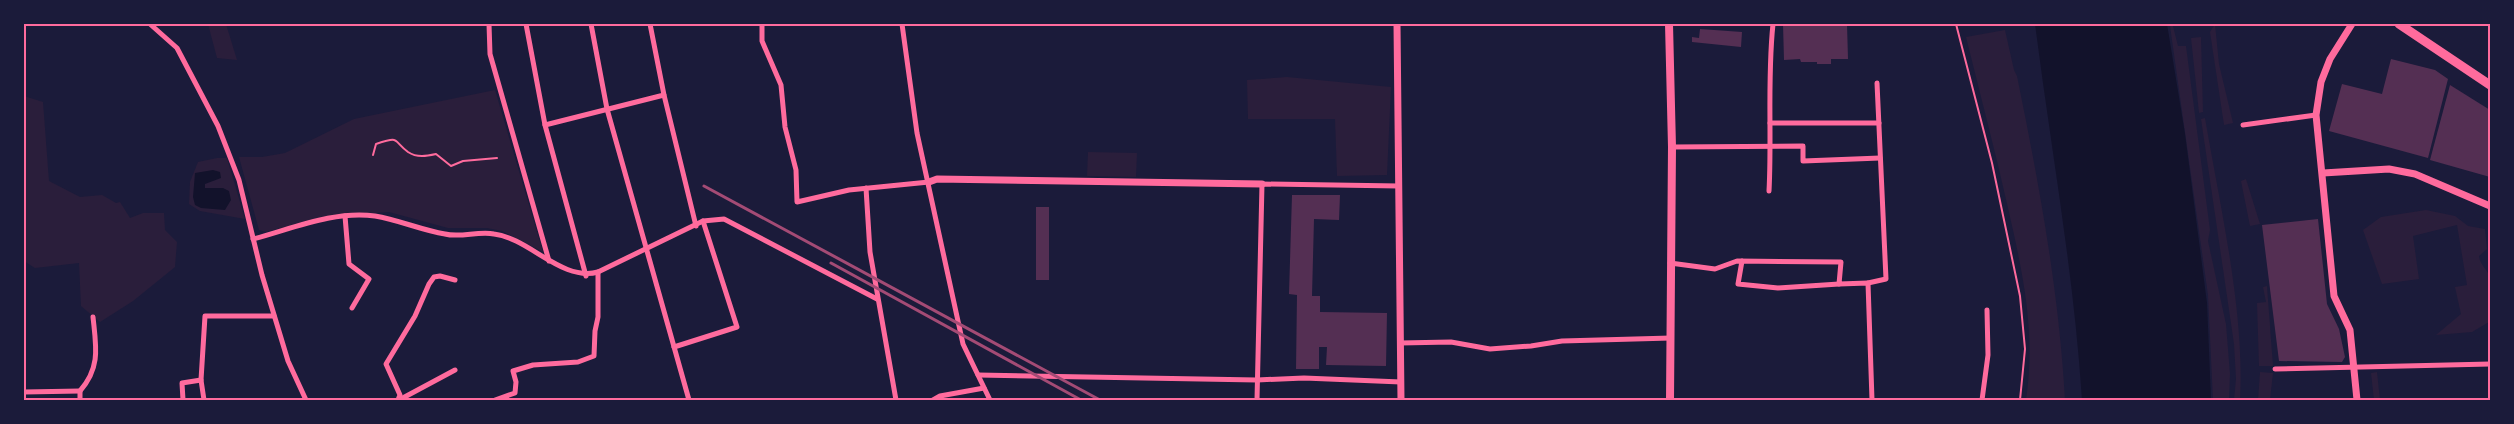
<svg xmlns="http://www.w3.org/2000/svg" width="2514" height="424" viewBox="0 0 2514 424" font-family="Karla,sans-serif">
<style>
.green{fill:#2a1e3b}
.water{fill:#12122b}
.building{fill:#542f53}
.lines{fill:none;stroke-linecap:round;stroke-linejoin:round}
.path{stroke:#ff6b9d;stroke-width:2}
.minor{stroke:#ff6b9d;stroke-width:5}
.tertiary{stroke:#ff6b9d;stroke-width:7}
.secondary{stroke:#ff6b9d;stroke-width:8}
.primary{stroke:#ff6b9d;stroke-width:9}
.rail{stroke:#a44b75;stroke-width:3}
.neatline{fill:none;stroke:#ff6b9d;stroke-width:2}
</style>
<rect width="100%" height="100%" fill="#1b1b3a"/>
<g class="green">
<path d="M208,24H226L237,60L217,58Z"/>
<path d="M2215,24L2219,64L2233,123L2224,125L2210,32Z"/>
<path d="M2170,26H2173L2178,46H2186L2210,230L2208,241L2226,324L2230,374L2229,400H2213L2208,295Z"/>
<path d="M2005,30L2014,70L2017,76C2039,184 2059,291 2065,400H2026C2036,332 2023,274 2008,208C1995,150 1980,94 1966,37Z"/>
<path d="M2201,37L2203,112L2199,113L2191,38Z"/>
<path d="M1287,77L1391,87L1387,175L1337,176L1335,119H1248L1247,80Z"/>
<path d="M495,90L543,252L502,231L487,228H448L389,212L321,217L266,232L259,230L239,157H262L285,153L354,119Z"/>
<path d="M24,96L43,102L49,181L80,197L102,195L116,203L120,202L130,218L143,213H164L165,230L177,242L175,267L133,301L100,322L81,306L79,263L35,268L24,261Z"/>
<path d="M2205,118C2220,206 2245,312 2240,400H2234L2236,379L2234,344L2201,119Z"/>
<path d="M1088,152L1137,153L1136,177L1087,176Z"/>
<path d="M217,158H227L245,219L200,211L189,204L190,182L198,162Z"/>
<path d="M2246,179L2260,224L2250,226L2241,181Z"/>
<path d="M2426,210L2455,216L2468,226L2485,229L2487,249L2479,256C2480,265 2487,269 2490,277C2493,286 2490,312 2489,322L2472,332L2436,335L2461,314L2455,287L2467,285L2457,225L2413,236L2419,279L2382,284L2363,230L2381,217Z"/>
<path d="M2267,286L2273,366H2259L2257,303L2266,302L2263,287Z"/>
<path d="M2260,372L2273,373L2270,400H2258Z"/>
<path d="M2377,372L2380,400H2374L2371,373Z"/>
</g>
<g class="water">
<path d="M2035,24H2167L2185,134L2207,303L2211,400H2082C2074,274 2051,149 2035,24Z"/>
<path d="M213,170L220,172L221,178L205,184V188H223L229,191L231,200L225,210L201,208L195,205L193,197L195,173Z"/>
</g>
<g class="building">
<path d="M1783,24H1847L1848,59H1831V64H1817V62H1801L1800,59L1784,60Z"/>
<path d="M1700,29L1742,32L1741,47L1692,42V37L1699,38Z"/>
<path d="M2391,59L2435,70L2448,79L2428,158L2329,131L2342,84L2382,94Z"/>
<path d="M2450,85L2490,110V177L2430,160Z"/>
<path d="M1292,195H1340L1339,220L1314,219L1312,296H1320V312L1387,313L1386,366L1326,365L1327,347H1319V369H1296L1297,295L1289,294Z"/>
<rect x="1036" y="207" width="13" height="73"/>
<path d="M2318,219L2327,304L2339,329L2345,357L2342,362L2279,361L2262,225Z"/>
</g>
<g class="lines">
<g class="path">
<path d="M1956,24L1992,163L2020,296L2025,349L2020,400"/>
<path d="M373,155L376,144C401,136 392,140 408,152C417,158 427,156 436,154L451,166L463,161L497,158"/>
</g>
<g class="minor">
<path d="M150,24L177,48L218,126L239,180L262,275L288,361L306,400"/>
<path d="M489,24L490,54L549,261"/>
<path d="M526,24L545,125L586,276"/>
<path d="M591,24L607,109L689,400"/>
<path d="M762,24V41L781,85L785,127L796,170L797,202L849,190L929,182"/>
<path d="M902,24L917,133L963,344L990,400"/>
<path d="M664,95L696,226"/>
<path d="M1770,123H1879"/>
<path d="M545,125L664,95L650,24"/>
<path d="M2243,125L2316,115"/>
<path d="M1672,147L1803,146V161L1880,158"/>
<path d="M866,188L870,252L896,400"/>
<path d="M1769,191C1772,135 1767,80 1773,24"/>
<path d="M345,216L349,264L369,279L352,308"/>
<path d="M253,239C291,229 335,210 375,216C399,220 421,230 445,234C460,238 478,231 494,234C529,238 562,282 598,272L703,221L724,219L877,299"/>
<path d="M1742,261L1738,284L1778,288L1839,284"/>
<path d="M1670,263L1715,269L1737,261L1841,262L1839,284L1868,283L1872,400"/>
<path d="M1868,283L1886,279L1877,83"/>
<path d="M1400,343L1451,342L1490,349L1531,346L1562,341L1671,338"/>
<path d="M674,347L737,327L703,221"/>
<path d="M2275,369L2490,364"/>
<path d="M978,375L1257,380L1304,378L1401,382"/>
<path d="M24,392L80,391"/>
<path d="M80,400V391C101,367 96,346 93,317"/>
<path d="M183,400L182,383L201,380"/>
<path d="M204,400L201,380L205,316H274"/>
<path d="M398,400L400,395L386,364L415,316L429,284L434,277L440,276L455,280"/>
<path d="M399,400L455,370"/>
<path d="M495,400L515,393L516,382L513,371L533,365L578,362L594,356L595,331L598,317V272"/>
<path d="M933,400L940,396L984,388"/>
<path d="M1257,400L1262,184L1399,186"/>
<path d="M1982,400L1988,355L1987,310"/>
</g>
<g class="tertiary">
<path d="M1397,24L1401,400"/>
<path d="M2352,24L2330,59L2321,82L2316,115L2334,296L2350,330L2357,400"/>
<path d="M2323,173L2389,169L2415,174L2490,206"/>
<path d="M929,182L937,179L1262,184"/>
</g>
<path class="secondary" d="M1669,24L1672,147L1670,400"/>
<path class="primary" d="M2399,24L2490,85"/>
<g class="rail">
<path d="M704,186L1100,400"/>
<path d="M831,263L1081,400"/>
</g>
</g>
<rect width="2514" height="424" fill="none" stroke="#1b1b3a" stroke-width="50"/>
<rect x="25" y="25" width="2464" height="374" class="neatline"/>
</svg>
